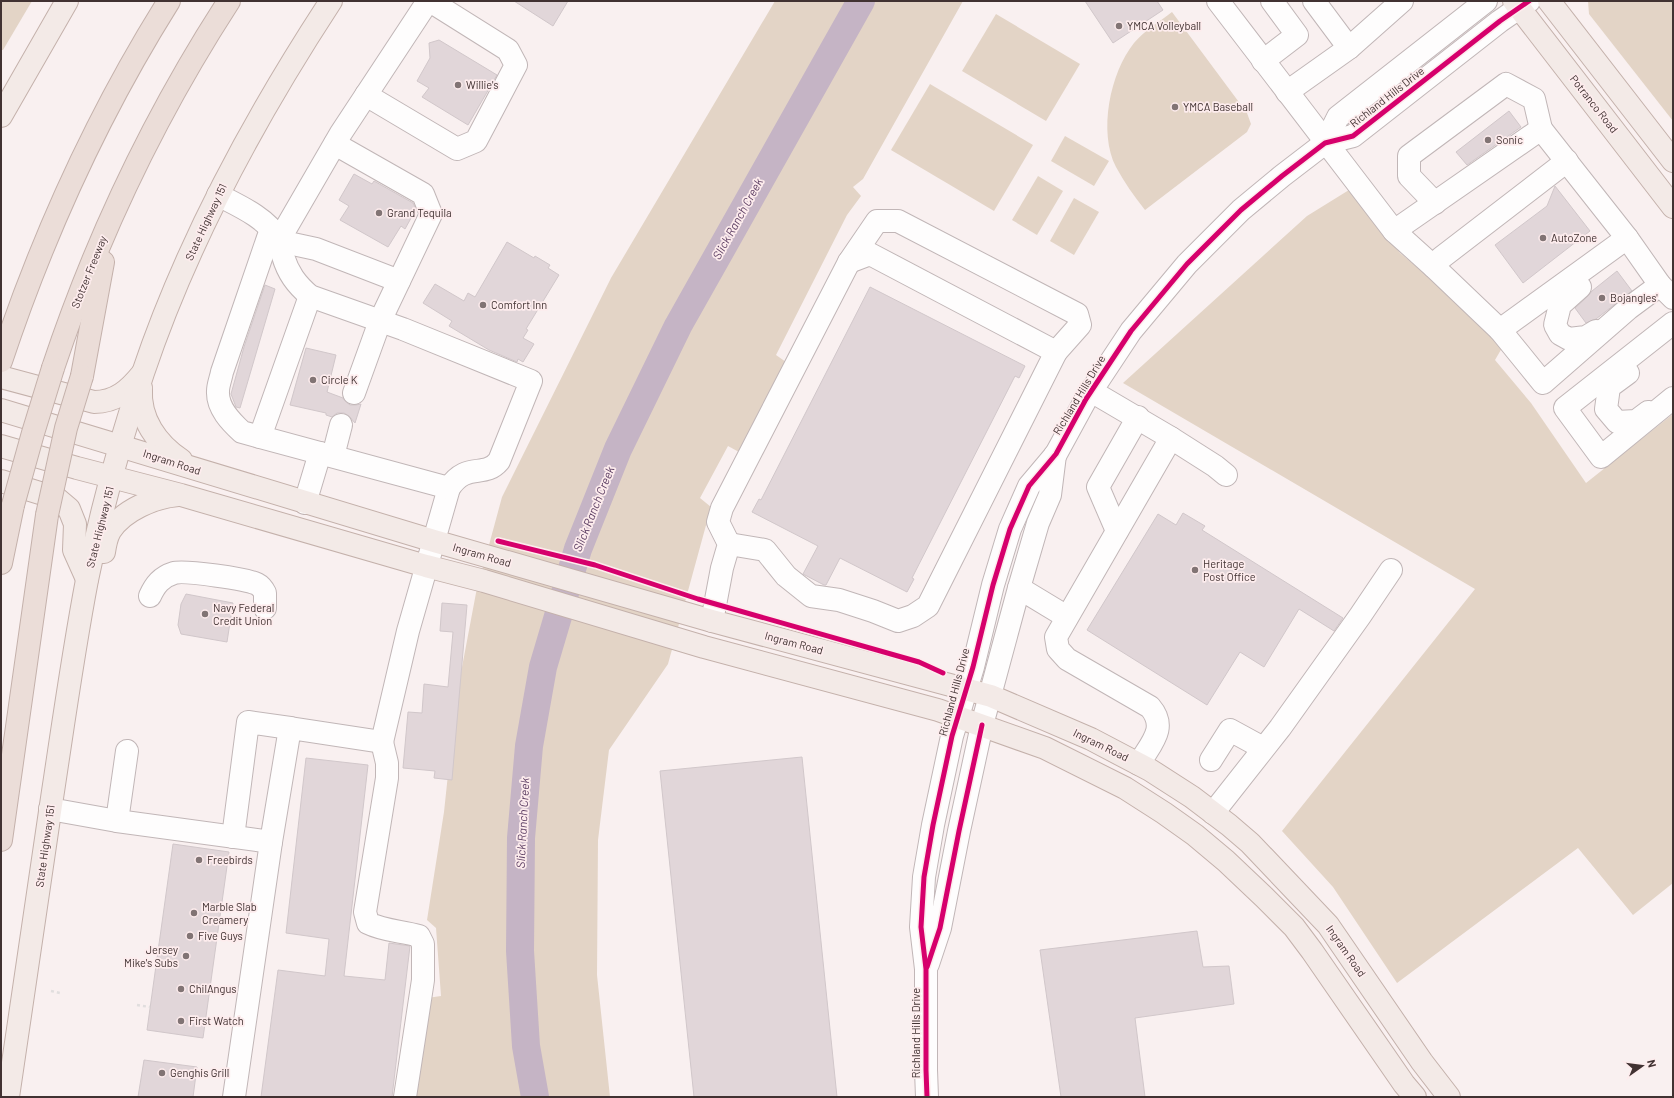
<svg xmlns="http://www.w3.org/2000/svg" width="1674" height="1098" viewBox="0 0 1674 1098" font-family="Barlow,sans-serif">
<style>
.green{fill:#e3d4c6}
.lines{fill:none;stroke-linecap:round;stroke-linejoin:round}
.river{stroke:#c5b4c5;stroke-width:28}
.building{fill:#e1d6d9;stroke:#d1c7ca}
.minor-casing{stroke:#c1b6b7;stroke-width:24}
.major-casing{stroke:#c4b1ab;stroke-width:24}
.highway-casing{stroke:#c4b1ab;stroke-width:24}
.path{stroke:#e1dede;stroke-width:2.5;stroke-dasharray:3 3;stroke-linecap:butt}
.minor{stroke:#fefdfd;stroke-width:22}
.major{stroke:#f3eae7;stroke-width:22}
.highway{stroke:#ebddd8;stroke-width:22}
.highway-bridge-casing{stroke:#c4b1ab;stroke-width:24;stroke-linecap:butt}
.highway-bridge{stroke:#ebddd8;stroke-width:22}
.cycleway-casing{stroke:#fdeced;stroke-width:8}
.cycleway{stroke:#d6006c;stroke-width:5}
.poi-dot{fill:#817474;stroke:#fdeced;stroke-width:1.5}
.labels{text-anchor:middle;stroke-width:3.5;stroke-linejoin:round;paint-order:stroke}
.poi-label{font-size:11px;fill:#413232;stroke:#fdeced;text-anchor:start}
.street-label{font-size:11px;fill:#413232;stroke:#fdeced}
.water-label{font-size:12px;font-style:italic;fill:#5c3e63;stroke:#fdeced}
</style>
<rect width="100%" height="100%" fill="#f9f0f0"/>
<g class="green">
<path d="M1,1H32L3,50H1Z"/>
<path d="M775,1H963L863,179L853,187L861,196L847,215L776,355L786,362L739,452L728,446L700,498L711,507L668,664L609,750L598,840L597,975L610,1097H415L427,998L441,996L436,928L427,920L444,812L456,699L476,593L502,497L611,278Z"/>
<path d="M1588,1H1673V121L1589,14Z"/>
<path d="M1172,12L1247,113L1251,124L1247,132L1145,210C1134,196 1124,182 1116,167C1098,132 1110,73 1134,43C1144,31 1159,22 1172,12Z"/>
<path d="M996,14L1080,64L1046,121L962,71Z"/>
<path d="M930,84L1033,145L994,211L891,150Z"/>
<path d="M1065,136L1109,161L1094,186L1051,161Z"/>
<path d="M1038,176L1063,191L1037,235L1012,220Z"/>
<path d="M1349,190L1400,253L1478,318L1502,348L1495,360L1531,403L1586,483L1673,414V883L1633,915L1578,848L1397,983L1333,887L1282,831L1475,589L1123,383L1307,216Z"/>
<path d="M1074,198L1099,212L1074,255L1050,241Z"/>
</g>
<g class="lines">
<path class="river" d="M535,1097L526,1046L520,951L521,838L529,746L543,667L578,549L618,449L678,326L861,1"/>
</g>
<g class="building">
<path d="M514,1H568L553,26Z"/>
<path d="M1085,1H1157L1163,10L1113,43Z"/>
<path d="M439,40L497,75L468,125L422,97L429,88L417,81L430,58L429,43Z"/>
<path d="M1509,111L1521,127L1467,165L1456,152Z"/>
<path d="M354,174L372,184L374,181L413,203L416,209L405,229L401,226L388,247L340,220L349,206L339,200Z"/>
<path d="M1555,186L1590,231L1523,283L1495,245L1547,206Z"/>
<path d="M507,242L534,258L535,256L550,265L548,268L559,275L526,329L528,330L523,338L534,344L523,362L518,359L517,362L489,350L449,326L452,321L423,303L435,284L464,301L468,293L475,297Z"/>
<path d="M1617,271L1632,291L1596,319L1586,323L1575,308L1588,296L1592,291Z"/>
<path d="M265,285L275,289L240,408L236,407L231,394L244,347Z"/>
<path d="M870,287L1025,366L1019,378L1015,376L912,578L914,579L907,592L840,558L826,585H824L803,574L818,546L752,512L759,499L761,500Z"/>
<path d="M306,348L336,355L327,392L343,398L345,401L350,405H356L361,404L355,423L349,416L344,413H337L332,417L326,415V413L290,405Z"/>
<path d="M1183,513L1205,526L1202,530L1343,618L1334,631L1299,609L1264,667L1240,652L1207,705L1087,630L1158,514L1176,525Z"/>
<path d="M186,594L233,603L227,642L181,634L178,625L181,604Z"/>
<path d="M442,603L467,605L452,780L434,778L435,771L403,768L408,712L422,713L424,684L448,687L453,632L440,631Z"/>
<path d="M802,757L837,1097H694L660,771Z"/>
<path d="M306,758L368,765L344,976L385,980L389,943L410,946L392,1097H261L278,970L325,976L329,939L286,933Z"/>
<path d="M173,844L229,852L203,1038L147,1030Z"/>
<path d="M1197,931L1203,967L1229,966L1234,1004L1135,1018L1145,1097H1061L1040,950Z"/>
<path d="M144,1060L197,1067L193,1097H138Z"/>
</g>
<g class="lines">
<g class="minor-casing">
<g id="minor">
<path d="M1218,1L1394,231L1541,129L1627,238L1660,285L1673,298"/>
<path d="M1314,1L1349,48"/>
<path d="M1263,61L1297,35L1272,1"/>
<path d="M1287,92L1349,48L1402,1"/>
<path d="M366,95L457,149L476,141L516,65L508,50L430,1"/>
<path d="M1325,143L1338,117L1486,1"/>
<path d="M335,144L423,194L431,214L380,321L354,393"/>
<path d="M218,195C239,206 265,217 278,238C281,243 281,250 283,256C288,273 296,284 310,296L403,329L531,381L499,461C484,479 467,461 449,488L408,631L382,742L290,728L271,842L234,1097"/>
<path d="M1435,203L1409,176V156L1506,84L1534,99L1541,129"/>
<path d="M271,229L222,372C221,378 218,385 218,391C217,408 231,422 242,432L449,488"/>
<path d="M1394,231L1434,267L1441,258L1567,161"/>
<path d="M1627,238L1500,330L1543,383L1629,308L1660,285"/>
<path d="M279,240L341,133L428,1"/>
<path d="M279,241L316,249L399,281"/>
<path d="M1434,267L1500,330"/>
<path d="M1580,287L1560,305L1555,325L1560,334L1569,339L1586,337L1596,331"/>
<path d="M1673,323L1565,408L1601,457L1673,398"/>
<path d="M1628,373L1609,387L1606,409L1617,422L1636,421L1648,412"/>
<path d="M1091,391L1171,438L1056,637L1058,649L1067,659L1150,707C1168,728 1151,743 1139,764"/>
<path d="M260,437L310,296"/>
<path d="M1171,438L1215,466L1226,475"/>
<path d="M333,456L341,425"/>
<path d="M305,503L320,453"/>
<path d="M1117,531L1098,487L1138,417"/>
<path d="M729,544L765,550L786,576L811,596L839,600L873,611L898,621L913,616L928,606L1056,352L870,254L849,262"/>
<path d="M1019,588L1067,617"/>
<path d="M150,596C155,585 161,577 174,573C184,570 247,579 257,584C261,586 263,589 265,593V608"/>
<path d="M712,621L722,568L729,544L718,522L722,508L849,262L877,221H898L1077,314L1080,325L1056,352"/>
<path d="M382,742L387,763V778L365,912L368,923C384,931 402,931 419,936L423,944V980L405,1097"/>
<path d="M1211,760L1230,730L1263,748"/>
<path d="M50,809L117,821L271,842"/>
<path d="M1213,813L1280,728L1360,616L1391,570"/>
<path d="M117,821L127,751"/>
<path d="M233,837L248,722L290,728"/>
<path d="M928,964L940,928L959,831L982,725L1019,588L1038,523L1050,495L1055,455"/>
<path d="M927,1097L926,1070V969L921,927L924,877L933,825L952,736L973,667L993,585L1010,529L1029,486L1056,454L1086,399L1131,331L1187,264L1241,210L1282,176L1325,143L1353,136L1500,21L1529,1"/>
</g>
</g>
<g class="major-casing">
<g id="major">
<path d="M1514,1L1673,207"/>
<path d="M1549,1L1673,161"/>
<path d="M1,116L67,1"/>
<path d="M1,377L94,402C116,402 129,390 142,374"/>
<path d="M141,388C139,419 157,444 181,460"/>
<path d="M1,410L434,541L712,621L991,696L1091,739L1150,770L1192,797L1229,825L1250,843L1328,925L1422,1062L1449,1097"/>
<path d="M1,446L77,468L181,495L426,566L484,581L704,647L938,710L1045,748L1125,788L1164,813L1195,835L1226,861L1264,897L1294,927L1312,951L1404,1084L1415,1097"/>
<path d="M1,481L56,498L69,509L75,524L74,550L87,579"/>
<path d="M104,552C105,545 106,538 110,531C123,510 155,497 178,495"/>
<path d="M8,1097C23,997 37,898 52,798C63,726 73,653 87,580C101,511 120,441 143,373C187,242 255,117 331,1"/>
</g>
</g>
<g class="highway-casing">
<g id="highway">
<path d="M1,361C43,235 98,114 169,1"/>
<path d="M53,368C96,239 155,115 229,1"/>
<path d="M82,376L103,262"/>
<path d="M1,563L13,505"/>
<path d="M1,840L47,515"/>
</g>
</g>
<g class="path">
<path d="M51,991L60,993"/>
<path d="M137,1005L150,1007"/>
</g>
<use href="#minor" class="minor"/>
<use href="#major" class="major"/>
<use href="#highway" class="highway"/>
<g class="highway-bridge-casing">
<g id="highway-bridge">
<path d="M13,505L33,433L53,368"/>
<path d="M47,515L66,428L82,376"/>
</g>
</g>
<use href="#highway-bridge" class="highway-bridge"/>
<g class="cycleway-casing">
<g id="cycleway">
<path d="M498,541L595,565L698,599L919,662L943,673"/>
<path d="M927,967L940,928L959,831L982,725"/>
<path d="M927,1097L926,1070V969L921,927L924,877L933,825L952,736L973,667L993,585L1010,529L1029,486L1056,454L1086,399L1131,331L1187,264L1241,210L1282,176L1325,143L1353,136L1500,21L1529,1"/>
</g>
</g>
<use href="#cycleway" class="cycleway"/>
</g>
<g class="poi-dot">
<circle cx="1119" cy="26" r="4"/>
<circle cx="458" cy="85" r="4"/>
<circle cx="1175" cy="107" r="4"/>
<circle cx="1488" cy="140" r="4"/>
<circle cx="379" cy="213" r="4"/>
<circle cx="1543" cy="238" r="4"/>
<circle cx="1602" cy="298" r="4"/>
<circle cx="483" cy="305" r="4"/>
<circle cx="313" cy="380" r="4"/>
<circle cx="1195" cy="570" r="4"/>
<circle cx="205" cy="614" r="4"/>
<circle cx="199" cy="860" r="4"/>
<circle cx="194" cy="913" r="4"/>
<circle cx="190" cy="936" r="4"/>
<circle cx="186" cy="956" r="4"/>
<circle cx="181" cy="989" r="4"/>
<circle cx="181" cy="1021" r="4"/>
<circle cx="162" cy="1073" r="4"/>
</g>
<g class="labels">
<g class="poi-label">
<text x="1127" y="30">YMCA Volleyball</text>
<text x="466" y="89">Willie's</text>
<text x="1183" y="111">YMCA Baseball</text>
<text x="1496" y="144">Sonic</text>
<text x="387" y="217">Grand Tequila</text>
<text x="1551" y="242">AutoZone</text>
<text x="1610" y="302">Bojangles'</text>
<text x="491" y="309">Comfort Inn</text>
<text x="321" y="384">Circle K</text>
<text x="1203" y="568">Heritage<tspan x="1203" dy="13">Post Office</tspan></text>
<text x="213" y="612">Navy Federal<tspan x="213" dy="13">Credit Union</tspan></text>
<text x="207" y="864">Freebirds</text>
<text x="202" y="911">Marble Slab<tspan x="202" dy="13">Creamery</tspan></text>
<text x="198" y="940">Five Guys</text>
<text x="178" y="954" text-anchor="end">Jersey<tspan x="178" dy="13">Mike's Subs</tspan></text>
<text x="189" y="993">ChilAngus</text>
<text x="189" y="1025">First Watch</text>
<text x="170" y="1077">Genghis Grill</text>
</g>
<g class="street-label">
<text transform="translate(1387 97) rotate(-38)" y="4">Richland Hills Drive</text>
<text transform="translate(1594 104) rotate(52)" y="4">Potranco Road</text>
<text transform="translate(206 222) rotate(-65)" y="4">State Highway 151</text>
<text transform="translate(89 272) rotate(-68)" y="4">Stotzer Freeway</text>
<text transform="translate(1079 395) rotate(-59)" y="4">Richland Hills Drive</text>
<text transform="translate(172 462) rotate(18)" y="4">Ingram Road</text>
<text transform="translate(100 527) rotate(-76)" y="4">State Highway 151</text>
<text transform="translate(482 555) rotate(16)" y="4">Ingram Road</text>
<text transform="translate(794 643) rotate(15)" y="4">Ingram Road</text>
<text transform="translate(954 692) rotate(-75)" y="4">Richland Hills Drive</text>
<text transform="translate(1101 745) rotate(26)" y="4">Ingram Road</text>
<text transform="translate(45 846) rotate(-82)" y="4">State Highway 151</text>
<text transform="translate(1346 951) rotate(55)" y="4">Ingram Road</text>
<text transform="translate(916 1033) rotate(-90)" y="4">Richland Hills Drive</text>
</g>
<g class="water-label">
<text transform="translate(738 219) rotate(-61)" y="4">Slick Ranch Creek</text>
<text transform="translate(594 509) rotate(-68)" y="4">Slick Ranch Creek</text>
<text transform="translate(523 823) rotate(-87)" y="4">Slick Ranch Creek</text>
</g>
</g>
<rect width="1674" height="1098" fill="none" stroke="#413232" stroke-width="4"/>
<g transform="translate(1642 1066) rotate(76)" stroke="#fdeced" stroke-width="3" paint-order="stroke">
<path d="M0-3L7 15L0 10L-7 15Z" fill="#413232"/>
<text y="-6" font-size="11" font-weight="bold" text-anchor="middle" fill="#413232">N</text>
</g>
</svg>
